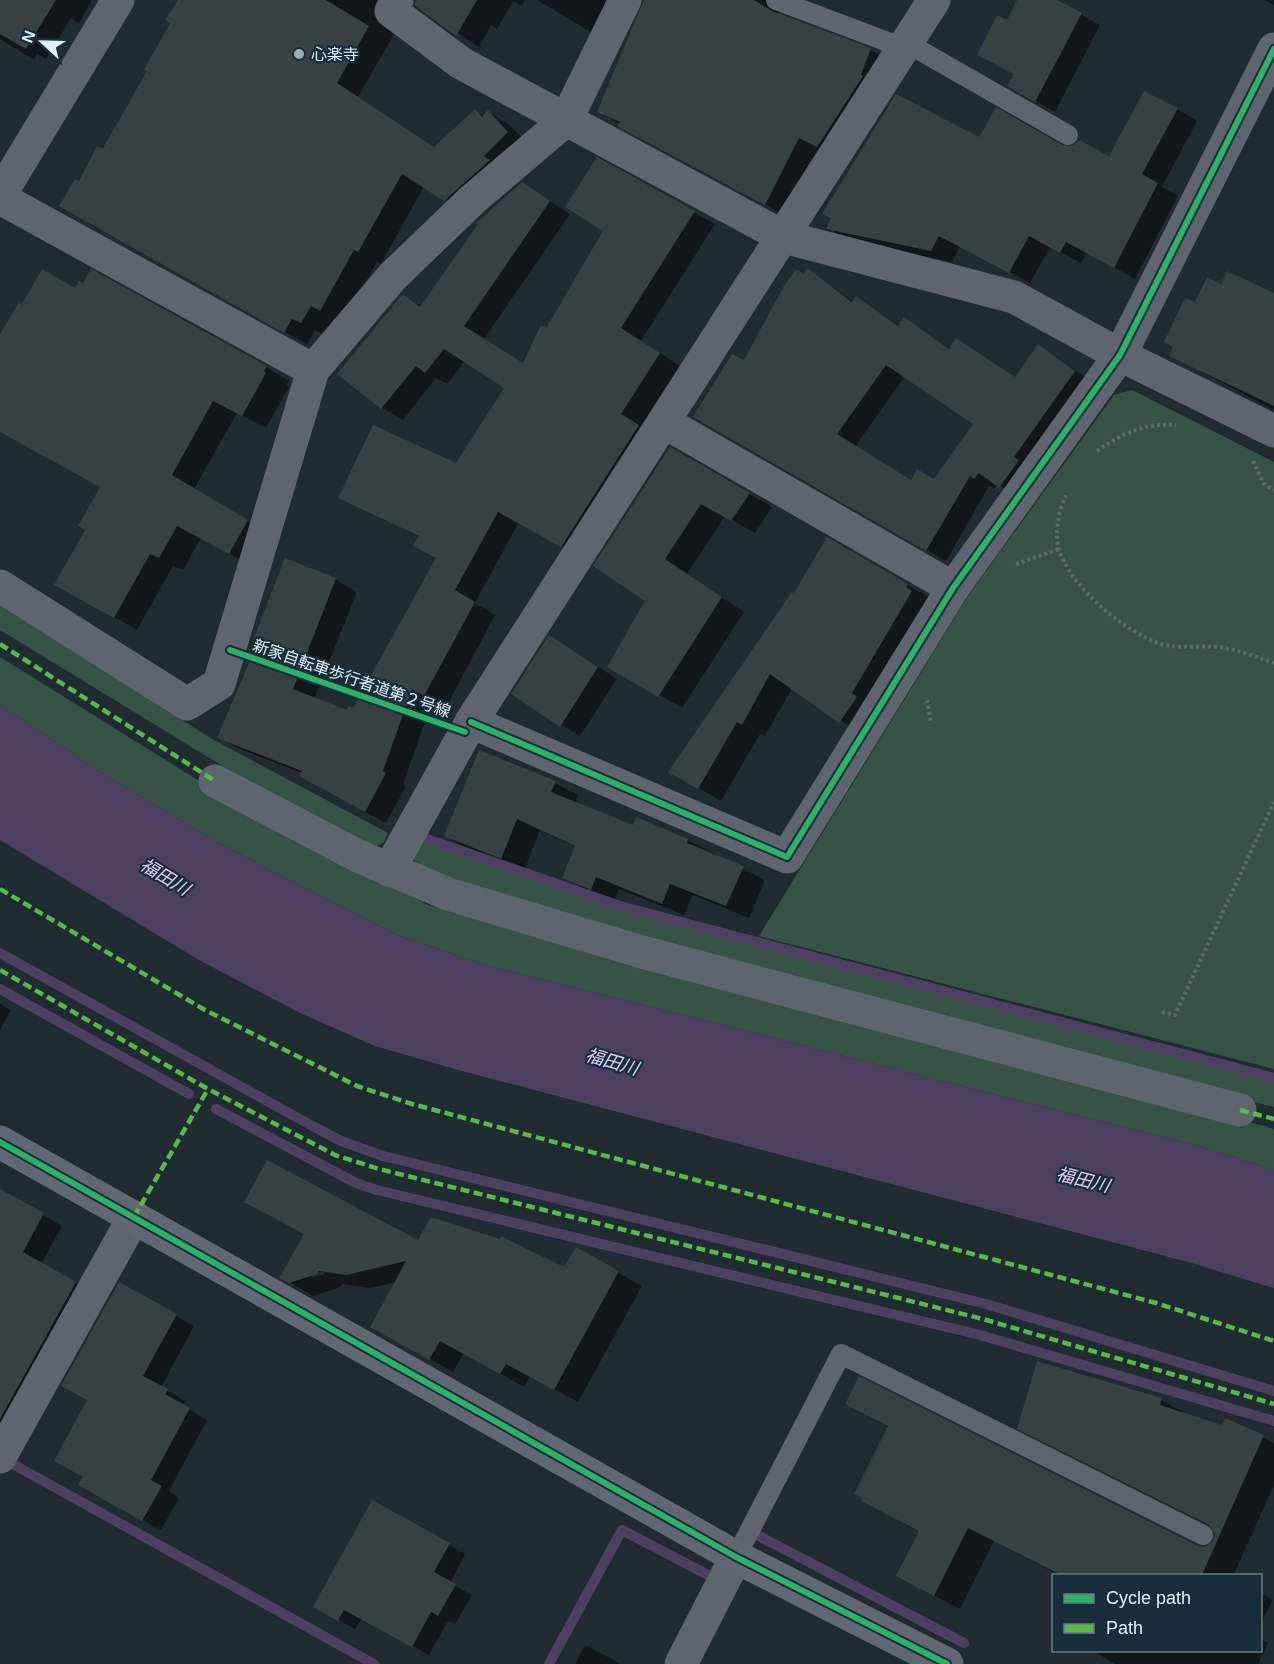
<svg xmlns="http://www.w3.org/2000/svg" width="1274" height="1664" viewBox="0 0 1274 1664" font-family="Helvetica,'Noto Sans JP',sans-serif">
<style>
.green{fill:#385248}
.water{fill:#4e4061}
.shadow{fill:#0007;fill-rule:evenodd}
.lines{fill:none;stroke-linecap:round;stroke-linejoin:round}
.stream{stroke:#4e4061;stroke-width:10}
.building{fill:#384245;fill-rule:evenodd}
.path{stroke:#61686e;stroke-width:4;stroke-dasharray:3 3;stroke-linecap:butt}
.lane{stroke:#5f656f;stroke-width:20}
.street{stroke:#5f656f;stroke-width:33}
.secondary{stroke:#616873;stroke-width:33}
.quiet{stroke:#58b947;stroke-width:4.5;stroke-dasharray:9 4.5;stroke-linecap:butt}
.cycleway-casing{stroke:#192e3a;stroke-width:10}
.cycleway{stroke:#2db169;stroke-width:6}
.poi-dot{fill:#9eabb1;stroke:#192e3a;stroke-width:2}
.labels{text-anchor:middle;stroke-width:4.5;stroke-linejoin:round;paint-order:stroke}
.poi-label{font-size:16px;fill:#e2eff6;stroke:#192e3a;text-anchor:start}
.street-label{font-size:16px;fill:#e2eff6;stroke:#192e3a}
.water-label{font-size:18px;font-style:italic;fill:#e1cafe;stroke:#192e3a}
</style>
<rect width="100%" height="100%" fill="#212c32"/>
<g class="green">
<path d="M1132,390L1274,462V1069L759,936L968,596L1114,395Z"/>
<path d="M0,605L214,740L388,833L384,842L370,850L234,773L0,630Z"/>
<path d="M0,657L222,795L428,905L1264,1126L1274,1129V1170L1202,1147L485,965L397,935L222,845L97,770L0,705Z"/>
<path d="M420,841L618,909L1274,1082V1107L674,950L418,867L412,857Z"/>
</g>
<path class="water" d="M0,705L97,770L222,845L397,935L485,965L1202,1147L1274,1170V1288L1188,1262L462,1071L375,1046L300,1013L199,960L0,840Z"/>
<g class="shadow">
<path d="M0,0H92L79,23L71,18L46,59L37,54L34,60L0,39Z"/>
<path d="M179,0H407L396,31L358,97L435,148L475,111L484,116L488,112L510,125L529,145L467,213L424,186L381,264L377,262L342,322L334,318L324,335L315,330L307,344L61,206L103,150L149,71Z"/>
<path d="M416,0H525L522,6L513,1L497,29L491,25L479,47L416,4Z"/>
<path d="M537,0H609L591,32Z"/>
<path d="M645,0H785L778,15L870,50L893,63L788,217L641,138L599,111Z"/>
<path d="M1019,0H1054L1100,25L1055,112L1009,86L1015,74L1007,22Z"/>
<path d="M1264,0H1274V5Z"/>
<path d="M1177,109L1197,121L1162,187L1178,196L1135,279L1087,252L1081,263L1050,247L1030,283L960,246L952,262L848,240L828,228L980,139L1062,147L1110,158Z"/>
<path d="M597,159L715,224L641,341L680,366L583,557L519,522L475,603L495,615L446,707L433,700L403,784L406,786L386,823L321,788L302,773L240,749L219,737L260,642L285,560L336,580L357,592L314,699L348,712L354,710L437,558L420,537L340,497L457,465L506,388L465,361L447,384L436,378L403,420L382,408L403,296L422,307L522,184L570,214L484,339L524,364L605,231Z"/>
<path d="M808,270L854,302L857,298L900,326L905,319L950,349L957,340L1016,378L1039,346L1094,383L1019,497L997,484L994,489L989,486L946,561L695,416L745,362ZM905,376L975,423L934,481H912L855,447Z"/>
<path d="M1222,286L1274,295V410L1171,355L1195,304Z"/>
<path d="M76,290L266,367L289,381L286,386L289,387L266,428L237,413L194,489L270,534L252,566L201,538L183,570L173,566L137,630L57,585L87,529L102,487L0,431V337L23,306Z"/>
<path d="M670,449L772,507L755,533L725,516L687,574L744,612L682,708L609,666L647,600Z"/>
<path d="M827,539L930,598L863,735L792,688L765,736L760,734L721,801L671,772L795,595Z"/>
<path d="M569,648L617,679L580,736L561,725Z"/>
<path d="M555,783L578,795L575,803L633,827L637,819L688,840L765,880L749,918L693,895L684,915L619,889L614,901L587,890L564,877L576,847L540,830L524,871L468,849L446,836Z"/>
<path d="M0,1004L11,1010L0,1030Z"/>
<path d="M1,1191L62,1226L41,1264L94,1294L0,1440Z"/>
<path d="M418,1242L565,1269L576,1249L642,1286L578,1402L530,1376L524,1387L464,1353L453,1372L372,1326L396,1282L371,1288L342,1284L341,1287L313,1296L281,1277ZM324,1271L325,1274L312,1278V1274Z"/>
<path d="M120,1284L194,1326L161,1387L185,1401L183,1406L207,1420L169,1491L179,1498L161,1530L80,1485L85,1477L89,1400Z"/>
<path d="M1161,1400L1187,1414L1223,1427L1226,1420L1274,1443V1485L1233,1576H1061L994,1541L960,1609L923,1590L920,1532L863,1501L889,1427L872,1418L1203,1549L1215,1541L1214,1527L1019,1428Z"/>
<path d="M372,1502L465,1554L450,1583L472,1595L455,1624L448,1621L429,1655L362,1618L355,1629L315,1607Z"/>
<path d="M1260,1593L1273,1600L1260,1624Z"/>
<path d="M1260,1639L1268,1643L1258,1664H1115L1092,1650H1260Z"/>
<path d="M585,1645L621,1664H575Z"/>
</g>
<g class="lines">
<g class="stream">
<path d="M427,839L620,906L1274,1078"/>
<path d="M0,953L305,1122L341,1141L383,1156L986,1304L1274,1391"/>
<path d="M0,989L189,1094"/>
<path d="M216,1109L356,1183L377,1190L980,1335L1274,1421"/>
<path d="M9,1462L374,1664"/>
<path d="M759,1536L964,1643"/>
<path d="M549,1664L622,1530L710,1576"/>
</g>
</g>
<g class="building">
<path d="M0,0H56L26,49L0,34Z"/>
<path d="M178,0H326L369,26L337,83L434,147L475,109L482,117L488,110L508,132L484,156L490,160L444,201L402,174L358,252L354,250L320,311L311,306L301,323L292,319L284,333L59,206L75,179L79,181L97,146L103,148L147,71L144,70L170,23L165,20Z"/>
<path d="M416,0H477L456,36L414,5Z"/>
<path d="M644,0H754L772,11L871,48L861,75L863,76L817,147L799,138L765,205L617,126L620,122L597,112Z"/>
<path d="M1017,0H1057L1082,13L1035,102L1007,86L1014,74L977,55L997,15L1007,20Z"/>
<path d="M1144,91L1178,108L1142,174L1158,183L1114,268L1066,242L1060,253L1029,236L1009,273L939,236L931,251L826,229L831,218L822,214L896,94L979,137L996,107L1062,145L1074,146L1079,140L1109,156Z"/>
<path d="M597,157L695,211L621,328L660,353L621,414L639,425L561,547L498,512L455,590L475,602L424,696L412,689L383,771L386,773L365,812L299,776L302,771L217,738L258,642L253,640L285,558L336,578L293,689L347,710L348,706L353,708L436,558L413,546L419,536L338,498L373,425L456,463L504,388L444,349L425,373L416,366L381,409L337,374L403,294L420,307L478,224L476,223L522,182L550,201L464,326L523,363L541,325L546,328L603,231L565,207Z"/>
<path d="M807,268L852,302L856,296L898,326L904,317L949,349L956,338L1015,377L1038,344L1075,371L1014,457L1019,460L999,488L979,473L974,479L970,476L926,551L693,417L732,354L744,360L784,286L796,269L804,274ZM886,365L973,424L934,479L917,469L911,480L837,434Z"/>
<path d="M42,269L75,288L79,281L83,283L91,269L267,366L264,371L266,373L242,416L213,401L172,475L248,520L229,554L177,526L159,558L150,554L114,618L54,585L85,530L78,526L100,487L0,432V334L19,302L22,304Z"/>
<path d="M1227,271L1274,293V406L1169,356L1173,347L1164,342L1185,298L1195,302L1207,277L1221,284Z"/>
<path d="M670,447L750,493L731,521L701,504L665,559L722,597L658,697L607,667L645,601L593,566Z"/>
<path d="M827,537L908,584L906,587L912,591L852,693L857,697L839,723L770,674L742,725L737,722L698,789L668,772L792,592L794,593Z"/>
<path d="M549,635L598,667L560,727L511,694Z"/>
<path d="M479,750L556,781L551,792L633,825L636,817L688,839L687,843L744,866L726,906L670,884L662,904L596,877L591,890L562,878L575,846L517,819L501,859L444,836Z"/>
<path d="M267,1160L418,1240L431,1217L500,1239L501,1236L564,1267L576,1247L619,1271L554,1390L506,1364L500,1374L440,1341L429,1360L370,1327L406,1261L346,1275L319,1271L317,1274L289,1283L279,1278L304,1234L244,1202Z"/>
<path d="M0,1189L44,1213L23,1252L76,1282L0,1419Z"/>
<path d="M119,1282L177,1314L143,1376L168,1389L165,1394L190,1408L151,1480L162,1486L142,1521L78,1485L83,1477L54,1461L87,1400L61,1386Z"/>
<path d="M1037,1361L1162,1398L1160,1405L1222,1425L1225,1418L1264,1435L1202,1575H1061L968,1528L934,1596L896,1576L919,1531L861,1501L862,1498L854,1494L888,1426L845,1404L859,1376L1198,1546L1204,1547L1213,1541L1215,1534L1208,1524L1017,1429Z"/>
<path d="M372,1500L450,1543L434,1572L456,1584L438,1616L431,1612L412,1647L344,1610L338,1621L313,1607Z"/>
</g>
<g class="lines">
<g class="path">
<path d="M1097,451C1121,434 1146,422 1176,425"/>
<path d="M1253,461L1264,484L1274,490"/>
<path d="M1066,495C1059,510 1054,533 1059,549C1069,586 1126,633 1161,644C1183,650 1204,644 1225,648C1242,651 1258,658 1274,663"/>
<path d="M1016,564L1059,549"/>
<path d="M261,661L433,721"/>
<path d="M927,700L931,723"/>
<path d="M1162,1012L1175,1015L1274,802"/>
</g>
<g class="lane">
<path d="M776,0L904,48"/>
<path d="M907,43L1068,135"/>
<path d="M736,1557L841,1354L1203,1535"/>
</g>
<g class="street">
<path d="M397,0L391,11L461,63L784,237L1014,297L1120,355L1274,431"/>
<path d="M0,195L118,0"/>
<path d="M0,198L313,370"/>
<path d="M664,422L953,588"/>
<path d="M0,586L187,704L219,684L313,370L393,276L472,200L566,120L625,0"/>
<path d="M471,722L787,857L953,588L1120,355L1274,49"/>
<path d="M215,781L356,855L448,894L642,952L1240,1110"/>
<path d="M389,870L471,722L934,0"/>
<path d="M0,1457L134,1217"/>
<path d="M681,1664L736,1557"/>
</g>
<path class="secondary" d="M0,1142L736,1557L947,1664"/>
<g class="quiet">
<path d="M0,644L215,781"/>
<path d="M0,889L205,1010L357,1086L412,1104L1156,1303L1274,1341"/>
<path d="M0,970L208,1089L335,1155L379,1169L983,1319L1274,1404"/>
<path d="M1240,1110L1274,1119"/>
<path d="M134,1217L208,1089"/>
</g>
<g class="cycleway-casing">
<g id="cycleway">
<path d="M230,650L465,732"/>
<path d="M471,722L787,857L953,588L1120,355L1274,49"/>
<path d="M0,1142L736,1557L947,1664"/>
</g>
</g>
<use href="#cycleway" class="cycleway"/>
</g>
<circle class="poi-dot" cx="299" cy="54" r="6"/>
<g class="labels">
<g class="poi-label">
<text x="311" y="60">心楽寺</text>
</g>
<g class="street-label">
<text transform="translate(352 678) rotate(19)" y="6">新家自転車歩行者道第２号線</text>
</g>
<g class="water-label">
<text transform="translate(165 877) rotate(31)" y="6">福田川</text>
<text transform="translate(612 1062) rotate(16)" y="6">福田川</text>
<text transform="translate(1083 1180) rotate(14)" y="6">福田川</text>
</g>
</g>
<rect x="1052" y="1574" width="210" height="78" fill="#192e3a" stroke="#697b85" stroke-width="1.5"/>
<rect x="1064" y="1594" width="30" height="9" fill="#2db169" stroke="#697b85" stroke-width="1.5"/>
<text x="1106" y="1604" font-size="18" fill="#e2eff6">Cycle path</text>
<rect x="1064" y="1624" width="30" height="9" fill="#58b947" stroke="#697b85" stroke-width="1.5"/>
<text x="1106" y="1634" font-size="18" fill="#e2eff6">Path</text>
<g transform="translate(42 42) rotate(292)" stroke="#192e3a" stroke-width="4.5" paint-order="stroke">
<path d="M0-4.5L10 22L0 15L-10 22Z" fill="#e2eff6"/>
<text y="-9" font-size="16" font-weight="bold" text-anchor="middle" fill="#e2eff6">N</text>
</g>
</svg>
